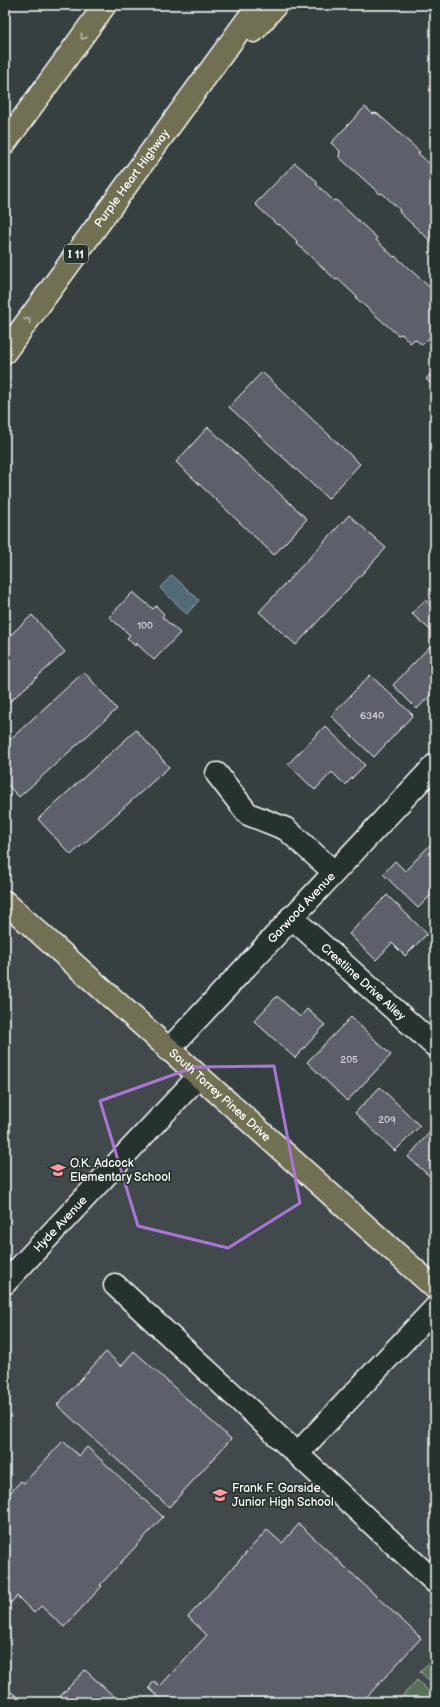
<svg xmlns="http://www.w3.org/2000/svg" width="440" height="1707" viewBox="0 0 440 1707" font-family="'Balsamiq Sans',sans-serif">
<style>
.built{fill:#42494d}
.green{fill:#567158;stroke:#aab8ac}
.water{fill:#516b76;stroke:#97a6ad}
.building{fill:#5d5e6b;stroke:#fff}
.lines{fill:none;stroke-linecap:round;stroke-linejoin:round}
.minor-casing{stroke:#fff;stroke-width:25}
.major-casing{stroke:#fff;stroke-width:25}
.highway-casing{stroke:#fff;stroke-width:25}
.minor{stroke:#26332d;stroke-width:22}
.major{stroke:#716f52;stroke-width:22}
.highway{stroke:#716f52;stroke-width:22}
.oneway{stroke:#bfbeb1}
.marked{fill:none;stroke:#a976d5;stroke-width:3;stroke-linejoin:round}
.labels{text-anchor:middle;stroke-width:3.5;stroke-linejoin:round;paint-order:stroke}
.number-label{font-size:10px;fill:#d6d7da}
.shield{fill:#26332d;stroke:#bec2c0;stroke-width:1}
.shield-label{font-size:11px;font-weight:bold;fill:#fff}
.street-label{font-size:12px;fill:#fff;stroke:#26332d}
.poi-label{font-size:12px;fill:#fff;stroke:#26332d;text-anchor:start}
</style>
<rect width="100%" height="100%" fill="#364040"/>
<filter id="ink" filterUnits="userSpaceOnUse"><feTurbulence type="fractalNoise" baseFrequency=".025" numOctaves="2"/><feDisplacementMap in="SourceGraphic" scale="8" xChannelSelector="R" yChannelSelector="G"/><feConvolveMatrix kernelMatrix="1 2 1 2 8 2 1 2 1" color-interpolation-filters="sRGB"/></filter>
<g filter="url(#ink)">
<path class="built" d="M5,902L435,1288V1702H5Z"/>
<g class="green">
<path d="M435,1656V1685L420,1672Z"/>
<path d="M417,1680L435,1697V1702H397Z"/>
</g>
<path class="water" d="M172,575L199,600L187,614L160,588Z"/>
<g class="building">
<path d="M365,107L373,114L374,113L378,114L420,152L418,153L435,169V245L399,212L400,210L382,193L380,194L339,157L340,151L331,143Z"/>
<path d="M295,163L318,182L316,184L334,201L336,200L377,238L376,240L394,257L395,256L435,292V332L422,345L415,339L410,343L402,334L398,335L356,298L357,297L338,279L336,280L296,243L297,241L279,224L277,225L255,204Z"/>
<path d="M435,369V387L426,379Z"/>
<path d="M262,372L360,464L328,499L229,407Z"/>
<path d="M208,427L307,519L274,555L176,462Z"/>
<path d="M349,515L386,548L296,645L259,612Z"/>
<path d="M133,592L153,609L156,606L164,614L162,617L180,633L154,660L136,643L135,646L127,638L130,635L109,617Z"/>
<path d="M425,600L435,609V634L412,614Z"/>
<path d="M32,615L65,652L5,706V640Z"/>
<path d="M432,644L435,647V690L417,709L393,685Z"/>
<path d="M84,672L117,709L19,797L5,782V744Z"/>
<path d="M370,675L413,715L374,757L331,716Z"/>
<path d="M325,726L365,765L345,785L332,772L315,790L288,764Z"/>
<path d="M136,730L169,767L71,855L38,819Z"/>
<path d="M432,843L435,846V891L418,908L383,874L395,861L405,871Z"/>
<path d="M387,895L427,934L405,956L392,943L376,960L349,934Z"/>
<path d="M277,996L300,1017L307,1009L325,1025L295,1058L254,1021Z"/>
<path d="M351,1017L391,1055L347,1101L307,1062Z"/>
<path d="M380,1087L420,1126L395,1151L355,1113Z"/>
<path d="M430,1132L435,1136V1181L408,1157Z"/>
<path d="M134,1351L231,1439L169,1507L57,1405L106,1352L121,1366Z"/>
<path d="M63,1441L79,1456L87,1447L163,1517L100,1585L102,1586L64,1627L41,1606L34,1613L17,1596L5,1609V1498L21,1481L24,1483Z"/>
<path d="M299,1524L421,1638L362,1702H164L149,1688L154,1681L160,1686L207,1635L188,1617L267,1530L282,1543Z"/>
<path d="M85,1670L120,1702H55Z"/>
<path d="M8,1689L23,1702H5V1692Z"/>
</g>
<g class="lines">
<g class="minor-casing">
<g id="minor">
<path d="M217,774L248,814L286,829L334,872"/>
<path id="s1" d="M291,917L435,1046"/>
<path id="s2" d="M168,1050L435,765"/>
<path id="s3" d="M5,1283L198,1077"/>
<path d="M115,1285L435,1582"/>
<path d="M297,1454L435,1308"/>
</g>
</g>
<g class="major-casing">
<g id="major">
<path id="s4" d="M5,902L435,1288"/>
</g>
</g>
<g class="highway-casing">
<g id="highway">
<path d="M254,31L276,5"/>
<path d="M5,143L105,5"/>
<path id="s5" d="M5,352L258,5"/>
</g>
</g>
<use href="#minor" class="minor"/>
<use href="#major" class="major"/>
<use href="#highway" class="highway"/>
</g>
<defs><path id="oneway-chevron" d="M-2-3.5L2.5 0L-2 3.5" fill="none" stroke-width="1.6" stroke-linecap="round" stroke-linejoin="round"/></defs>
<g class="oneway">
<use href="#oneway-chevron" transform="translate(83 37) rotate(126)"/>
<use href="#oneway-chevron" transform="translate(28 320) rotate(-54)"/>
</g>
</g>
<path class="marked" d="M274,1066L300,1203L228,1248L138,1226L100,1101L195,1067Z"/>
<defs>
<g id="school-bare" transform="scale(1.2)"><path d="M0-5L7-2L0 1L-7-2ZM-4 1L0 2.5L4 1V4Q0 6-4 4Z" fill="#ff9aa2" stroke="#26332d" stroke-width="2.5" paint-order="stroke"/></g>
</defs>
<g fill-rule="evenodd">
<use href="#school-bare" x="58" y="1170"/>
<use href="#school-bare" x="220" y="1495"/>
</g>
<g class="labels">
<g class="number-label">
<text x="145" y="629">100</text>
<text x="372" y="719">6340</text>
<text x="349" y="1063">205</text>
<text x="387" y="1123">209</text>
</g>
<rect class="shield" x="64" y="245" width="24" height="18" rx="3"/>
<g class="shield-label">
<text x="76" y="258">I 11</text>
</g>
<g class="street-label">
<text dy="4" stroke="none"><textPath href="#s5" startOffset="215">Purple Heart Highway</textPath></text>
<text dy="4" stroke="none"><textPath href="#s2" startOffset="195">Garwood Avenue</textPath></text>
<text dy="4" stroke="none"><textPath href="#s1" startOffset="97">Crestline Drive Alley</textPath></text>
<text dy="4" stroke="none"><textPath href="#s4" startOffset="289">South Torrey Pines Drive</textPath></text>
<text dy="4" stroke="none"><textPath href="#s3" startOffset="81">Hyde Avenue</textPath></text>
</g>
<g class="poi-label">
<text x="70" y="1167">O.K. Adcock<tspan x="70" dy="14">Elementary School</tspan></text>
<text x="232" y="1492">Frank F. Garside<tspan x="232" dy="14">Junior High School</tspan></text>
</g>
</g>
<rect width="440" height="1707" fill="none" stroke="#26332d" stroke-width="20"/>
<rect x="10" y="10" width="420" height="1687" fill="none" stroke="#fff" stroke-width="1.5" filter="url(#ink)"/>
</svg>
